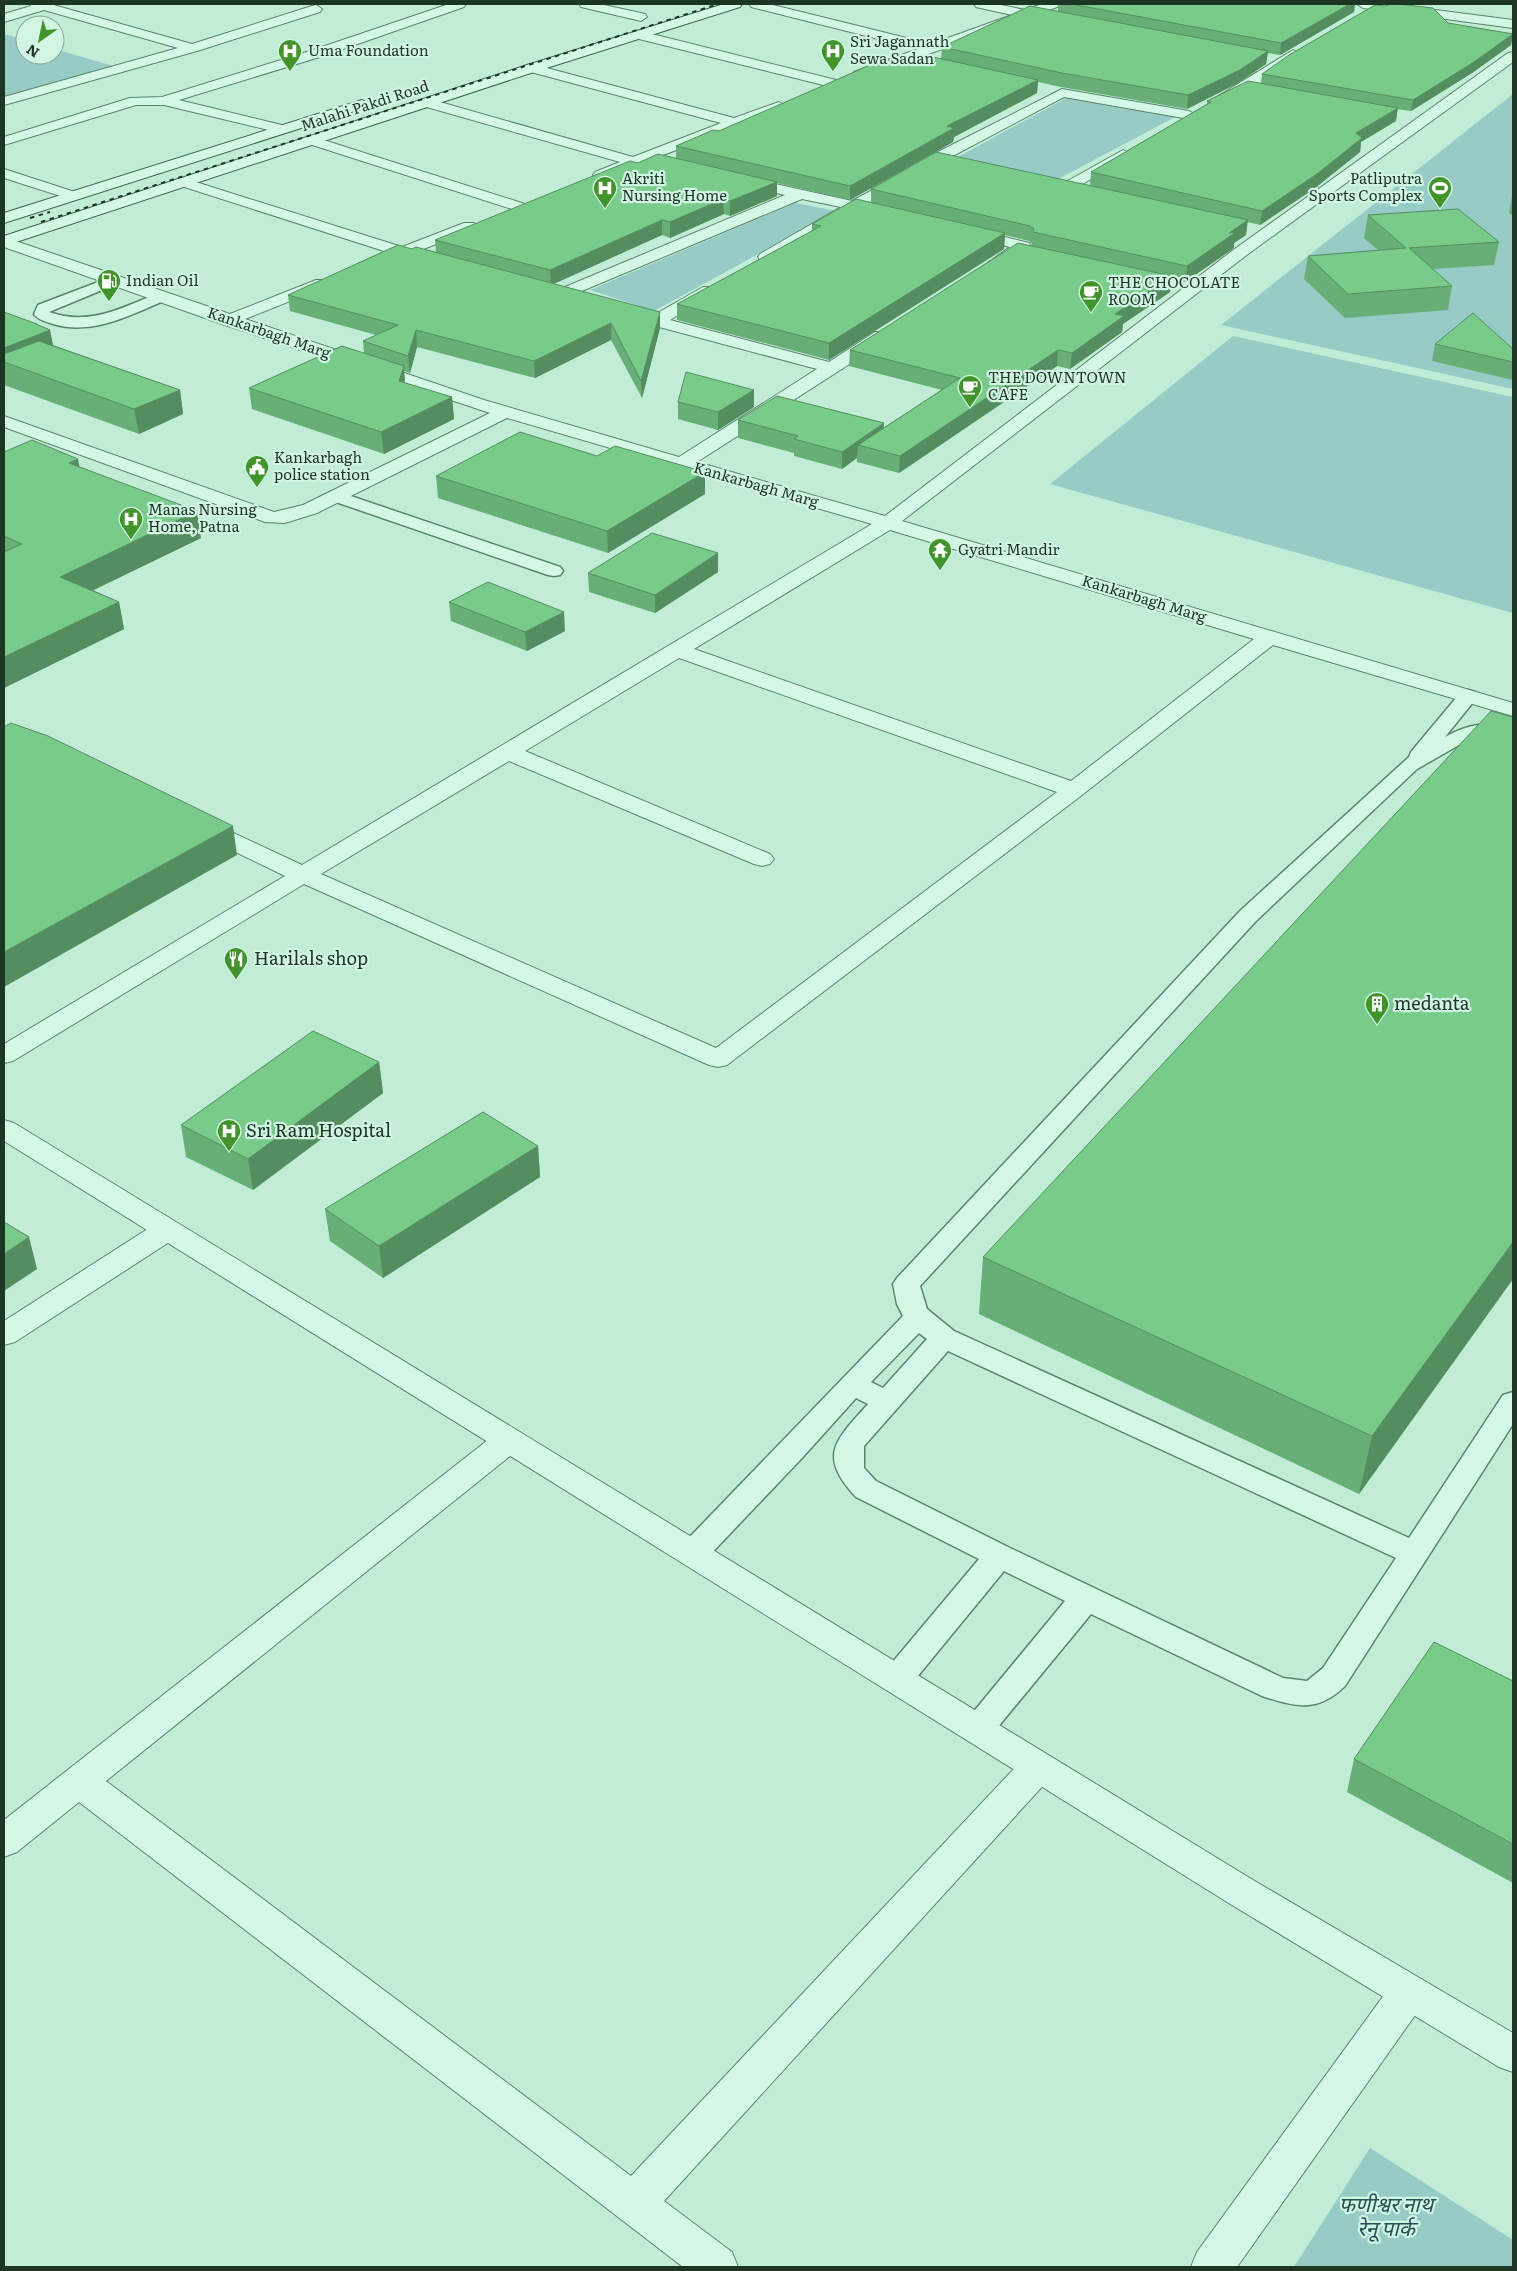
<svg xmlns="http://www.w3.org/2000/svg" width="1517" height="2271" viewBox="0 0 1517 2271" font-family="Literata,'Noto Sans Devanagari',serif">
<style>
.green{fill:#96cbc6}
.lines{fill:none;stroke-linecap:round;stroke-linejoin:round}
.service-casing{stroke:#598668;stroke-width:3}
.minor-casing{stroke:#598668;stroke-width:2}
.tertiary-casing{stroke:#598668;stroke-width:2}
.secondary-casing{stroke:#3c6849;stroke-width:2}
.service{fill:#d4f8e6;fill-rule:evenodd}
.minor{fill:#d4f8e6;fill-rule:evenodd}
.tertiary{fill:#d4f8e6;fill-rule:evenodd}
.secondary{fill:#d4f8e6;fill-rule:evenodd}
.rail{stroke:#1d3624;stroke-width:2;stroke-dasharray:4.5 4.5;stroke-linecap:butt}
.wall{fill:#67af76}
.shaded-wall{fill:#548e60}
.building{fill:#78cb89;stroke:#548e60}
.labels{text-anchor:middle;stroke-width:4.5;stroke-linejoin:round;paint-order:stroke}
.far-poi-label{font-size:15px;fill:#1d3624;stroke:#d1f5e3;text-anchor:start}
.far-street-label{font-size:15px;fill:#1d3624;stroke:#d1f5e3}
.poi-label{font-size:18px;fill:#1d3624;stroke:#d1f5e3;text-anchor:start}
.near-park-label{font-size:21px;font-style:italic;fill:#245052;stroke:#d1f5e3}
</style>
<rect width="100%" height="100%" fill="#c1edd7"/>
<g class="green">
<path d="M4,34L25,40V55H55V49L120,68L4,101Z"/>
<path d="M1513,94V389L1221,325Z"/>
<path d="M1070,96L1177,116L1058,179L956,158Z"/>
<path d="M795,203L837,211L654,311L590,290Z"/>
<path d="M1233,336L1513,397V613L1050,484Z"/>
<path d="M1370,2148L1513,2240V2267H1294Z"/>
</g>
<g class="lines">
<g class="service-casing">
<g id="service">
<path d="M114,276L121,280L119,283L49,312C88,326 120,309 156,294L161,293L168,297L166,300C130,315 91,337 50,323C44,321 37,319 34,314L38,305Z"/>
<path d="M336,491L560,567L563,571L560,575L554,576L548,575L330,500L327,496L330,492Z"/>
<path d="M1468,690L1475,692L1478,696L1445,737C1470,723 1485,723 1513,725V737L1481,735L1473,737L1417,769L1256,921L920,1286L927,1309L954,1331L1409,1538L1503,1395L1513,1392V1424L1345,1686C1317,1713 1296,1707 1262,1696L1091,1614L988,1739L977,1743L966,1739L961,1730L966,1721L1065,1601L1004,1571L908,1688L897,1692L886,1688L881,1679L886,1670L979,1559L856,1497C816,1455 837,1439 868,1404L856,1398L802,1458L704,1561L693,1564L682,1561L678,1553L682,1545L903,1316L897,1304L893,1284L897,1278L1240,911L1409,757L1411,752L1461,692ZM919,1333L927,1339L883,1388L871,1382ZM948,1351L1396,1558L1323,1668L1307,1681L1283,1678L1010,1548L876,1481L864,1468V1446Z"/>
</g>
</g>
<g class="minor-casing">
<g id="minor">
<path d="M30,4H50L192,44L312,6L316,5L322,9L320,12L197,51L4,105V97L178,48L44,10L4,22V14L31,6Z"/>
<path d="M449,4H466L464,7L323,56L179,100L286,126L288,129L286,132L281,133L164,105H136L4,145V137L130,98L162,97L313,50Z"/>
<path d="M579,4H600L645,14L647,17L641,21L581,7Z"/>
<path d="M749,4H769L931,44L1012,15L976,7L974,4H996L1025,10L1042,4H1059L1057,7L1031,17L859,79L854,78L852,75L854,72L918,49L751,7Z"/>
<path d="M1357,4H1389L1513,20V28L1363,8Z"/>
<path d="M640,31L840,81L842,84L835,88L635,38L634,35Z"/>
<path d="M1293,50L1300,54L1298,57C1282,68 1232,107 1214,103L1212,100Z"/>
<path d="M1513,52V62L1248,254L902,521L1513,703V716L1273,645L1082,795L727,1065L718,1067L709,1065L304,884L13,1061L4,1063V1044L285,876L194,832L190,827L194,822L202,820L210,822L302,865L872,524L507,418L317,513L285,523L265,522L4,427V416L274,512L303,505L490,413L222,324L4,247V237L230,314L316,280H328L330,283L328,286L245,319L484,400L679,457L817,369L618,316L616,313L618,310L624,308L654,315L703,287H715L717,290L715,293L670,320L829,362L875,332H887L889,336L887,340L697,462L885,516L1236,248L1508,53ZM890,530L1254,639L1071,781L694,649ZM679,658L1057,792L716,1048L321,874L509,761L754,864L762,866L770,864L774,859L770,854L525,751Z"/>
<path d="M532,64L734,118L779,102L786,106L784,109L600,179L593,175L595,172L620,162L423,106L421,103L423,100H433L633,157L721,123L527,71L525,68L527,65Z"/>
<path d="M1062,89L1189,111L1196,115L1189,119L1064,97L949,158L967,162L969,165L967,168C958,170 934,166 928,159L930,156Z"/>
<path d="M311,136L525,204L528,207L525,210H515L306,143L304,140L306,137Z"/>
<path d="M1123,150L1130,154L1128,157L1071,191C1062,193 1040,189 1034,182L1041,178L1064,183Z"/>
<path d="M4,169L78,193L80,196L73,200L4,178Z"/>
<path d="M904,173L911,177L909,180L867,205L871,208L868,211H856L772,260H760L758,257L760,254L841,207L802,199L565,298H553L551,295L553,292L785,195L734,183L732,180L734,177L739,176L852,201Z"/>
<path d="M183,178L402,247L464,223H474L477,226L474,229L416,252L417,254L415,257H403L376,267L370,265L368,262L370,259L387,252L178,185L176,182L178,179Z"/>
<path d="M969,228L1029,243L1031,246L1003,265H991L989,262L1010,247L964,236L961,233L964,230Z"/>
<path d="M167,1221L177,1223L181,1230L177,1237L15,1342L4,1345V1321L157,1223Z"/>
<path d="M509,1429L520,1432L525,1440L520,1448L106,1781L631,2176L1025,1757L1038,1752L1051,1757L1056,1767L1051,1777L664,2201L732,2252L738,2267H683L79,1802L17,1852L4,1857V1820L498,1432Z"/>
<path d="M1409,1975L1423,1980L1428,1992L1423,2004L1237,2267H1191L1197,2252L1395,1980Z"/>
</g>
</g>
<g class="tertiary-casing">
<path id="tertiary" d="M4,1120L14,1123L1253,1880L1513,2033V2072L1499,2067L1227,1902L4,1141Z"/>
</g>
<g class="secondary-casing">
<g id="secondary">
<path d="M724,4H742L740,7L537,71L4,246V236L527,65Z"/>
<path d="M362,100L369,104L367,107L4,223V213Z"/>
</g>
</g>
<use href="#service" class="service"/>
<use href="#minor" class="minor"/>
<use href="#tertiary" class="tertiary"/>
<use href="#secondary" class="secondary"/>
<g class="rail">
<path d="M30,218L50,212"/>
<path d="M41,222L718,4"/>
</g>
</g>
<g class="wall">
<path d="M1058,4H1355L1354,12L1280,55L1268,53L1266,64L1238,83L1187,109L1061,87L1038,82L1037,93L954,137L953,142L850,200L777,183V196L730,216L724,214L670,238L662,235L554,284L660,328L642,398L611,340L535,378L417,347L410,373L404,371L405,383L452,397L454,419L384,454L252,409L249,388L364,353L363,341L376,335L290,311L288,295L412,249L436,252L435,240L638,163L676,158V146L906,64L941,59L942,47L1058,11Z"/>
<path d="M1448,23L1513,34L1511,45L1472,73L1411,111L1397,109L1396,121L1361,142L1360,152L1315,188L1260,225L1247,222L1246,235L1234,243V248L1185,282L1172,278L1170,292L1123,324L1122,332L1070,369L1057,366L899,473L857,462V458L842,469L794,456V453L738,438V420L883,428L942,390L849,366L850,350L1032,246V244L1029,241L1005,235L1004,249L829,360L677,320V304L812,231V224L871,202V189L1090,185L1091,172L1207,104V101L1261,83L1262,74Z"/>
<path d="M1513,191V216L1509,213Z"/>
<path d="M1368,215L1499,242L1494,265L1433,269L1452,286L1448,310L1345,318L1304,279L1308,256L1378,250L1364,238Z"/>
<path d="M4,312L50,330L53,345L180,390L183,414L139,434L4,385Z"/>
<path d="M1435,344L1513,349V380L1432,361Z"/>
<path d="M754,390V407L718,430L678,419V402Z"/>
<path d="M4,452L80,467L201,538L93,590L119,602L124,629L4,688Z"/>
<path d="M597,456L705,472V494L608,553L438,498L436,476Z"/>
<path d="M718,553V572L655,613L589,592L588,573Z"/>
<path d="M449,602L565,631L527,651L451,621Z"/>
<path d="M379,1062L383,1093L253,1190L186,1157L181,1125Z"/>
<path d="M538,1146L540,1177L383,1278L330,1241L325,1209Z"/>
<path d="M983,1257L1513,1279L1359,1494L979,1314Z"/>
<path d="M1513,1681V1883L1347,1792L1354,1759Z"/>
</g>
<g class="shaded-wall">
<path d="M1350,4H1355L1354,12L1280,55L1281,43Z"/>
<path d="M1513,34L1511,45L1472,73L1411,111L1413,100Z"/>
<path d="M1268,51L1266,64L1238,83L1187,109L1188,95Z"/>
<path d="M1038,80L1037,93L954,137L953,142L850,200V186L947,126Z"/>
<path d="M1398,108L1396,121L1361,142L1360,152L1315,188L1260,225L1262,211L1356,133Z"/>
<path d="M777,182V196L730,216V201Z"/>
<path d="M723,199L724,214L670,238V222Z"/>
<path d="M662,220V235L551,285L550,270Z"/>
<path d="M1248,220L1246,235L1234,243V248L1185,282L1187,266L1229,233Z"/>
<path d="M1005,233L1004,249L829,360V343Z"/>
<path d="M1172,276L1170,292L1123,324L1122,332L1070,369L1072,353L1115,314Z"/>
<path d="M660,312V328L642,398L641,381Z"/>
<path d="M611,323V340L535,378L534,361Z"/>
<path d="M36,324H37L39,334L50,330L53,346L4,362V348Z"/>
<path d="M416,330L417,347L410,373L408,356Z"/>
<path d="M1058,350L1057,366L899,473L900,456Z"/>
<path d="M404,366L405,387L399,381Z"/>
<path d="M180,390L183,414L139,434L134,409Z"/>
<path d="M754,390V407L718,430V412Z"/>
<path d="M452,397L454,419L384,454L381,432Z"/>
<path d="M884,423L883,441L858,445L857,458L842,469V452Z"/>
<path d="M78,459L83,485L69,463Z"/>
<path d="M705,472V494L608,553L607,531Z"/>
<path d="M197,511L201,538L65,604L60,577Z"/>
<path d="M718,553V572L655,613V595Z"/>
<path d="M119,602L124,629L4,688V657Z"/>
<path d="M564,612L565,631L527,651L525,632Z"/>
<path d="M233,826L237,855L4,987V952Z"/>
<path d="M379,1062L383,1093L253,1190L248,1159Z"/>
<path d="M538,1146L540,1177L383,1278L379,1246Z"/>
<path d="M29,1237L37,1269L4,1291V1254Z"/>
<path d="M1513,1242V1279L1359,1494L1372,1436Z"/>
</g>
<g class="building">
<path d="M1071,4H1350L1281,43Z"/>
<path d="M1391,4H1399L1433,8L1448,23L1513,34L1474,62L1413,100L1262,74L1289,55L1375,5L1385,6Z"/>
<path d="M1030,6L1268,51L1240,70L1188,95L1062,73L942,47Z"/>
<path d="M924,55L1038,80L947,126L954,128L850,186L676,146L713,130L719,131L884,59L906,64Z"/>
<path d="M1248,81L1398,108L1356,133L1362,138L1317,174L1262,211L1091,172L1211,102L1207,101Z"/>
<path d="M936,152L1248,220L1229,233L1236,232L1187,266L1033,232L1034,229L1030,226L871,189Z"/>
<path d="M658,154L777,182L730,201L723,199L670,222L662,220L550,270L435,240L630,161L638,163Z"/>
<path d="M856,199L1005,233L829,343L677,304L821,226L812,224Z"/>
<path d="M1458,209L1499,242L1409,248L1452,286L1348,294L1308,256L1406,248L1368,215Z"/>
<path d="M1018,243L1172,276L1115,314L1124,316L1072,353L1058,350L900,456L858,445L960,378L850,350Z"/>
<path d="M398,245L412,249L416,247L660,312L641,381L611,323L534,361L416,330L408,356L363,341L398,325L288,295Z"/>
<path d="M4,312L37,324H36L50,330L4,348Z"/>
<path d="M1473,313L1513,349V362L1435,344Z"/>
<path d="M39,341L180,390L134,409L4,362V354Z"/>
<path d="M342,346L404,366L399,381L452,397L381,432L249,388Z"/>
<path d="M686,372L754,390L718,412L678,402Z"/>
<path d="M777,396L884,423L842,452L794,439L798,436L738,420Z"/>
<path d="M520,432L597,456L615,446L705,472L607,531L436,476Z"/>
<path d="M32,440L78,459L69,463L197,511L60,577L119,602L4,657V552L22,544L4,536V452Z"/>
<path d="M652,533L718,553L655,595L588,573Z"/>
<path d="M488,582L564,612L525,632L449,602Z"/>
<path d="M1491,711L1513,717V1242L1372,1436L983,1257Z"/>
<path d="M11,723L48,736L233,826L4,952V727Z"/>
<path d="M313,1031L379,1062L248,1159L181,1125Z"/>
<path d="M483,1112L538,1146L379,1246L325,1209Z"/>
<path d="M4,1222L29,1237L4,1254Z"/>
<path d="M1434,1642L1513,1681V1844L1354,1759Z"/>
</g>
<defs>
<g id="hospital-pin" transform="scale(1.25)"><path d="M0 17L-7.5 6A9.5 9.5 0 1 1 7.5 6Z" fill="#41942a" stroke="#d1f5e3"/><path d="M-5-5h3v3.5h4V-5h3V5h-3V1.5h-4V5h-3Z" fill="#fff"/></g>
<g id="stadium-pin" transform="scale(1.25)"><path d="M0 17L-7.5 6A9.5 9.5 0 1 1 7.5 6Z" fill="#41942a" stroke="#d1f5e3"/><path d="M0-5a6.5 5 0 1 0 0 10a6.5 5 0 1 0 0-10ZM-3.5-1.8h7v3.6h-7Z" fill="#fff"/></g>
<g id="fuel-pin" transform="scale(1.25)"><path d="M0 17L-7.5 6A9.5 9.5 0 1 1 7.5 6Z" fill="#41942a" stroke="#d1f5e3"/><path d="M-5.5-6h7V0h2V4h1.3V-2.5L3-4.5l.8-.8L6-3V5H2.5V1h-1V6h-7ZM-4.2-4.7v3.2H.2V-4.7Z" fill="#fff"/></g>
<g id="cafe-pin" transform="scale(1.25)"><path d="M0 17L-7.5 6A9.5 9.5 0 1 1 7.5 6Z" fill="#41942a" stroke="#d1f5e3"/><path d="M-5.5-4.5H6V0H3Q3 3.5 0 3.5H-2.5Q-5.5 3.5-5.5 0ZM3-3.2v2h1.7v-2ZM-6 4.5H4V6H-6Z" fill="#fff"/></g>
<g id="civic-pin" transform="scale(1.25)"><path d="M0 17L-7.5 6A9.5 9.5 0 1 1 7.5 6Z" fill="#41942a" stroke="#d1f5e3"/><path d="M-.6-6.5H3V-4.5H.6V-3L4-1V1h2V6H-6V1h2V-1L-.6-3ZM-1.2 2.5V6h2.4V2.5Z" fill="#fff"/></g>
<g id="temple-pin" transform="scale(1.25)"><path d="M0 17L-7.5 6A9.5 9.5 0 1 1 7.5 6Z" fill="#41942a" stroke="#d1f5e3"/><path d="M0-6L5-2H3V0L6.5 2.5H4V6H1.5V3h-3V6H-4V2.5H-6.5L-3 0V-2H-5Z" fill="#fff"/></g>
<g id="restaurant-pin" transform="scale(1.25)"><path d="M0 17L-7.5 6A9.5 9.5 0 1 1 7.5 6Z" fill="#41942a" stroke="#d1f5e3"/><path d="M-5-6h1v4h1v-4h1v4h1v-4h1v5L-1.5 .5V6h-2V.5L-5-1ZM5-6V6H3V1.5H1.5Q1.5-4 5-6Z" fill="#fff"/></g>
<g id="building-pin" transform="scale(1.25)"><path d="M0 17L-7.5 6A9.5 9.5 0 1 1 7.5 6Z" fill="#41942a" stroke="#d1f5e3"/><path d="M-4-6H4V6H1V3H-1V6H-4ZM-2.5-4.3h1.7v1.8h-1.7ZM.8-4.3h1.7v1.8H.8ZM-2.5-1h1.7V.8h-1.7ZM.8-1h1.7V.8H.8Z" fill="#fff"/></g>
</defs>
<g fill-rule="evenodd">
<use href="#hospital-pin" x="290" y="51"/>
<use href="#hospital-pin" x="833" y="51"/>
<use href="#hospital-pin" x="605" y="188"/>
<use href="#stadium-pin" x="1440" y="188"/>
<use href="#fuel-pin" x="109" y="281"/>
<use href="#cafe-pin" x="1091" y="292"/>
<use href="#cafe-pin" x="970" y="387"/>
<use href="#civic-pin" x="257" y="467"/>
<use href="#hospital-pin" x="131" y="519"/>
<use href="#temple-pin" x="940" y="550"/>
<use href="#restaurant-pin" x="236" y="959"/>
<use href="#building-pin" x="1377" y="1004"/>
<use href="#hospital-pin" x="229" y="1131"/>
</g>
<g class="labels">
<g class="far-poi-label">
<text x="850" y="47">Sri Jagannath<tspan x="850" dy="17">Sewa Sadan</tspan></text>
<text x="308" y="56">Uma Foundation</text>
<text x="622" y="184">Akriti<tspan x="622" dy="17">Nursing Home</tspan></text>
<text x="1422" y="184" text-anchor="end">Patliputra<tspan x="1422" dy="17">Sports Complex</tspan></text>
<text x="126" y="286">Indian Oil</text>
<text x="1108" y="288">THE CHOCOLATE<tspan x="1108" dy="17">ROOM</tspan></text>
<text x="988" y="383">THE DOWNTOWN<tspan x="988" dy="17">CAFE</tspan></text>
<text x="274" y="463">Kankarbagh<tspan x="274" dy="17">police station</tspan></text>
<text x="148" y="515">Manas Nursing<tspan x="148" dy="17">Home, Patna</tspan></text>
<text x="958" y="555">Gyatri Mandir</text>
</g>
<g class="far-street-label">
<text transform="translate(365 106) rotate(-18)" y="5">Malahi Pakdi Road</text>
<text transform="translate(269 333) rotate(19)" y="5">Kankarbagh Marg</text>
<text transform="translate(756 485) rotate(16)" y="5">Kankarbagh Marg</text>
<text transform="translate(1144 599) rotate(17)" y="5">Kankarbagh Marg</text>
</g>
<g class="poi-label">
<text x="254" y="965">Harilals shop</text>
<text x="1394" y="1010">medanta</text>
<text x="246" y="1137">Sri Ram Hospital</text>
</g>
<g class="near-park-label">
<text x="1386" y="2212">फणीश्वर नाथ<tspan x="1386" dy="24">रेनू पार्क</tspan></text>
</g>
</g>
<rect width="1517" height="2271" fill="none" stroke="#1d3624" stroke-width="10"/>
<g transform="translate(40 40) rotate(213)"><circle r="24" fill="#d1f5e3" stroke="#89a997"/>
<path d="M0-4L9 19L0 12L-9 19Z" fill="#41942a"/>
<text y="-8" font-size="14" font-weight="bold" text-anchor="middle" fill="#1d3624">N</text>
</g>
</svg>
